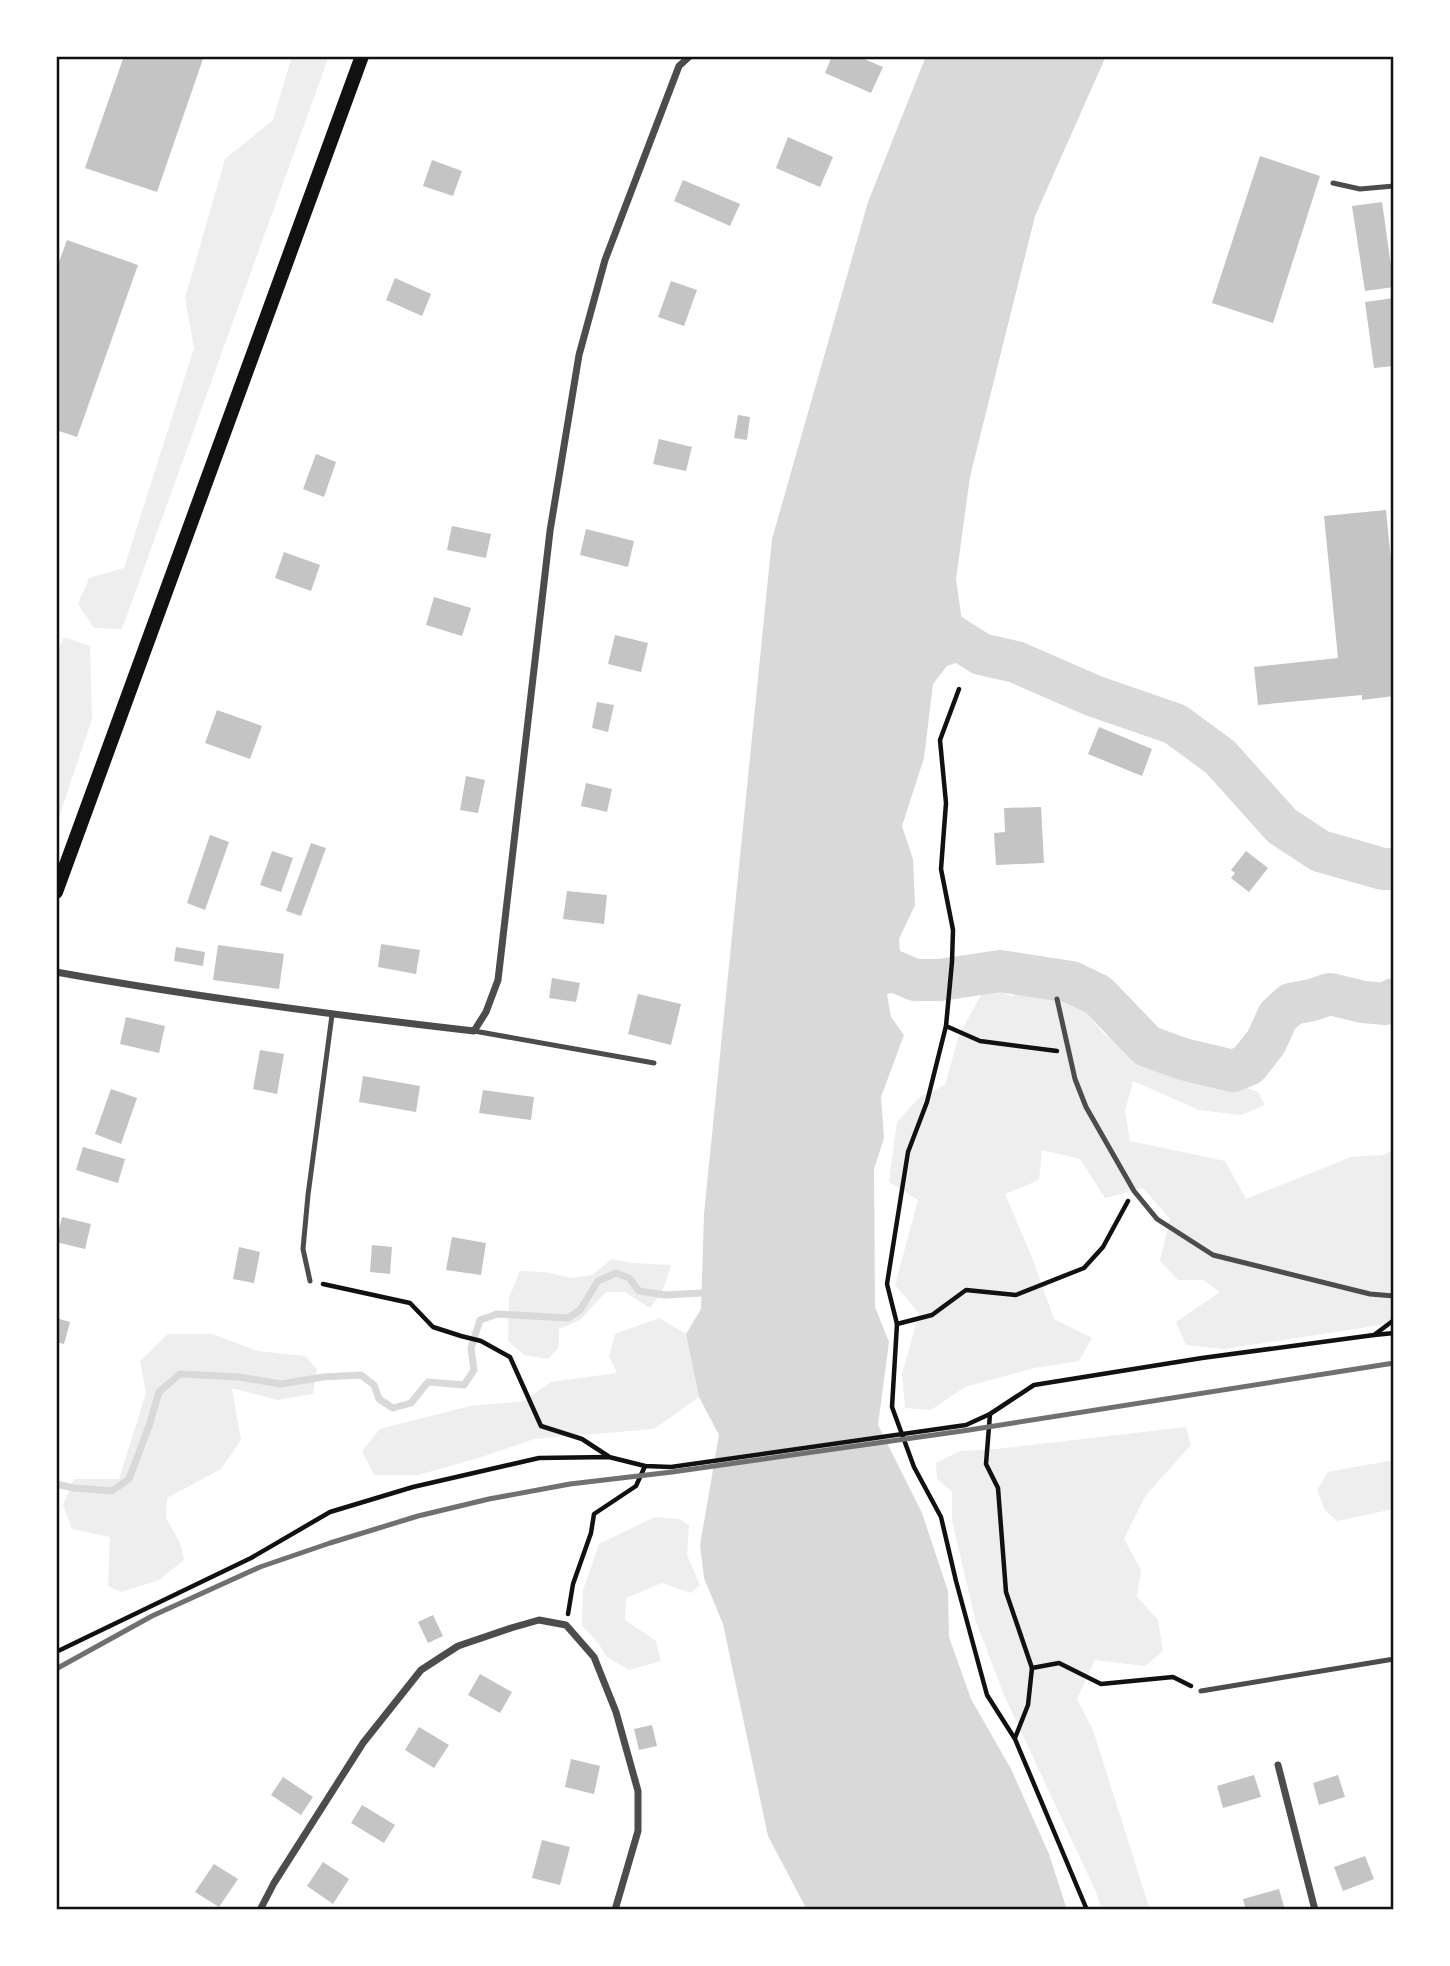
<svg xmlns="http://www.w3.org/2000/svg" width="1450" height="1966" viewBox="0 0 1450 1966" font-family="'Source Serif 4',serif">
<style>
.green{fill:#eee}
.water{fill:#d9d9d9}
.lines{fill:none;stroke-linecap:round;stroke-linejoin:round}
.stream{stroke:#d9d9d9;stroke-width:7}
.river{stroke:#d9d9d9;stroke-width:42}
.building{fill:#c4c4c4}
.path{stroke:#111;stroke-width:4.5}
.service{stroke:#4c4c4c;stroke-width:5}
.minor{stroke:#4c4c4c;stroke-width:7}
.secondary{stroke:#111;stroke-width:14}
.rail{stroke:#707070;stroke-width:5}
.neatline{fill:none;stroke:#111;stroke-width:2.5}
</style>
<rect width="100%" height="100%" fill="#fff"/>
<g class="green">
<path d="M292,56H329L122,629L94,628L78,604L89,578L124,568L194,348L185,298L225,159L273,120Z"/>
<path d="M64,637L90,646L92,719L56,826V653Z"/>
<path d="M986,986L1011,996L1040,987L1078,1004L1104,1034L1142,1059L1197,1069L1258,1092L1265,1105L1241,1115L1199,1110L1133,1081L1125,1111L1130,1141L1225,1161L1246,1199L1351,1157L1382,1155L1394,1150V1323L1224,1349L1186,1345L1176,1322L1220,1292L1203,1280H1178L1160,1261L1170,1219L1143,1188L1105,1198L1080,1159L1042,1150L1039,1180L1005,1194L1031,1255L1054,1319L1092,1338L1079,1361L1034,1368L965,1387L931,1410L905,1408L902,1374L919,1313L895,1285L918,1200L889,1182L897,1122L920,1097L945,1085L959,1035Z"/>
<path d="M612,1259L632,1263L671,1265L663,1290L650,1308L625,1292H606L580,1320L559,1329V1347L548,1359L524,1355L508,1341L509,1298L520,1271L545,1272L571,1278L592,1275Z"/>
<path d="M659,1318L686,1334L699,1397L654,1429L534,1439L482,1457L418,1475H374L362,1451L380,1429L470,1406L524,1401L551,1382L617,1373L609,1357L615,1334Z"/>
<path d="M168,1334H213L257,1351L305,1356L317,1369L313,1394L277,1400L232,1388L241,1440L221,1469L167,1498L166,1518L180,1543L184,1560L159,1580L121,1592L108,1586L110,1537L72,1529L63,1505L74,1479H119L146,1393L140,1361Z"/>
<path d="M1186,1427L1191,1445L1146,1495L1124,1539L1141,1570L1137,1597L1158,1620L1163,1651L1145,1666L1095,1660L1077,1699L1093,1730L1150,1910H1102L1096,1892L1004,1695L975,1619L952,1521V1492L937,1479L936,1463L960,1451L996,1449Z"/>
<path d="M1394,1460V1509L1337,1521L1325,1510L1317,1490L1328,1472Z"/>
<path d="M655,1517L679,1519L689,1525L687,1555L700,1585L691,1593L662,1583L626,1598L625,1620L656,1641L661,1661L629,1670L606,1656L599,1644L582,1625L583,1590L599,1544Z"/>
</g>
<path class="water" d="M926,56H1106L1035,216L970,477L956,579L963,628L981,654L947,666L933,684L924,758L902,826L913,859L915,905L899,939L901,962L915,980L905,990L887,994L891,1017L904,1035L881,1097L884,1138L874,1169L875,1307L889,1342L878,1425L922,1513L948,1591L949,1637L971,1699L1011,1769L1049,1854L1067,1910H807L768,1836L723,1624L704,1578L700,1545L719,1435L699,1397L686,1334L701,1309L704,1214L772,539L868,202Z"/>
<g class="lines">
<path class="stream" d="M56,1484L74,1488L112,1491L129,1479L149,1426L159,1392L180,1374L239,1377L281,1384L323,1377L361,1375L374,1385L379,1399L393,1408L411,1403L428,1382L464,1385L474,1370L471,1348L480,1320L497,1314L568,1318L580,1310L598,1281L616,1273L629,1278L639,1291L665,1295L701,1293"/>
<g class="river">
<path d="M932,623L981,654L1016,662L1094,696L1175,724L1220,757L1282,826L1320,851L1383,869H1394"/>
<path d="M861,957L915,980H940L1000,971L1071,982L1098,995L1147,1046L1183,1059L1233,1071L1248,1065L1266,1042L1278,1016L1291,1004L1312,1000L1330,994L1363,1002L1386,1004L1394,999"/>
</g>
</g>
<g class="building">
<path d="M124,56H204L157,192L85,168Z"/>
<path d="M832,56H857L883,67L871,93L825,73Z"/>
<path d="M788,137L833,157L820,187L776,168Z"/>
<path d="M1260,156L1320,176L1273,323L1212,303Z"/>
<path d="M432,160L462,171L453,196L423,186Z"/>
<path d="M683,180L740,204L730,226L674,201Z"/>
<path d="M1382,202L1394,287L1365,291L1352,206Z"/>
<path d="M67,240L138,265L77,437L56,430V270Z"/>
<path d="M395,278L431,294L422,316L386,300Z"/>
<path d="M671,281L697,290L684,326L658,317Z"/>
<path d="M1394,298V366L1374,368L1365,302Z"/>
<path d="M738,415L750,417L747,440L734,438Z"/>
<path d="M659,439L692,447L686,471L653,464Z"/>
<path d="M316,454L336,462L324,497L303,489Z"/>
<path d="M1386,510L1394,592V696L1362,700V695L1258,705L1254,667L1338,658L1324,516Z"/>
<path d="M452,526L491,534L486,558L447,550Z"/>
<path d="M586,529L634,541L628,567L580,555Z"/>
<path d="M284,552L320,565L311,591L275,578Z"/>
<path d="M434,597L471,608L462,636L426,625Z"/>
<path d="M615,635L648,643L641,672L608,664Z"/>
<path d="M597,702L614,705L608,732L592,728Z"/>
<path d="M217,710L262,726L250,759L205,743Z"/>
<path d="M1099,727L1152,749L1142,776L1088,754Z"/>
<path d="M466,776L485,780L478,813L460,810Z"/>
<path d="M586,783L612,789L607,812L581,806Z"/>
<path d="M1041,807L1044,863L996,865L994,833L1005,832L1004,808Z"/>
<path d="M210,835L229,842L205,910L187,903Z"/>
<path d="M311,843L326,848L301,916L286,911Z"/>
<path d="M272,851L293,858L281,892L260,885Z"/>
<path d="M1246,851L1268,868L1249,892L1231,878L1235,873L1231,870Z"/>
<path d="M567,891L607,895L604,924L563,919Z"/>
<path d="M381,944L420,950L416,974L378,967Z"/>
<path d="M218,945L284,954L279,989L213,980Z"/>
<path d="M176,947L205,952L203,966L174,961Z"/>
<path d="M552,978L580,983L576,1002L549,998Z"/>
<path d="M638,994L681,1004L671,1045L628,1034Z"/>
<path d="M126,1017L165,1026L159,1053L120,1044Z"/>
<path d="M260,1050L284,1054L277,1094L253,1089Z"/>
<path d="M363,1076L420,1086L416,1112L359,1102Z"/>
<path d="M111,1089L137,1098L121,1144L95,1134Z"/>
<path d="M483,1090L534,1097L531,1120L479,1113Z"/>
<path d="M83,1147L125,1159L118,1183L76,1170Z"/>
<path d="M62,1217L91,1224L85,1249L56,1242Z"/>
<path d="M452,1237L486,1243L481,1275L446,1270Z"/>
<path d="M372,1245L392,1247L390,1274L370,1272Z"/>
<path d="M239,1247L260,1252L254,1283L233,1279Z"/>
<path d="M56,1318L70,1322L64,1344L56,1342Z"/>
<path d="M433,1615L443,1636L428,1643L418,1622Z"/>
<path d="M480,1674L512,1692L500,1713L468,1695Z"/>
<path d="M652,1725L657,1746L639,1750L634,1729Z"/>
<path d="M419,1727L449,1745L434,1768L405,1750Z"/>
<path d="M571,1759L600,1766L594,1794L565,1787Z"/>
<path d="M1254,1775L1261,1797L1223,1808L1217,1786Z"/>
<path d="M1338,1775L1345,1797L1319,1805L1313,1783Z"/>
<path d="M283,1777L313,1797L301,1815L271,1795Z"/>
<path d="M362,1805L395,1825L384,1843L351,1823Z"/>
<path d="M542,1840L570,1847L560,1885L532,1878Z"/>
<path d="M1365,1856L1374,1879L1343,1891L1334,1867Z"/>
<path d="M323,1862L349,1879L333,1904L307,1886Z"/>
<path d="M214,1864L238,1879L219,1907L195,1892Z"/>
<path d="M1279,1889L1285,1910H1246L1243,1899Z"/>
</g>
<g class="lines">
<g class="path">
<path d="M959,689L940,740L946,803L941,869L953,930L952,962L946,1026L980,1041L1057,1051"/>
<path d="M946,1026L927,1102L908,1152L887,1284L897,1324L892,1407L914,1467L941,1517L956,1581L987,1695L1015,1739L1087,1910"/>
<path d="M323,1284L410,1303L433,1327L461,1336L481,1341L510,1357L541,1426L582,1439L608,1456"/>
<path d="M897,1324L932,1315L966,1290L1016,1295L1084,1268L1103,1247L1128,1201"/>
<path d="M1374,1335L1394,1333"/>
<path d="M990,1414L986,1464L998,1488L1006,1592L1032,1668"/>
<path d="M568,1614L573,1584L591,1533L594,1514L636,1486L645,1466"/>
<path d="M56,1652L251,1558L330,1512L413,1487L539,1458L609,1457L645,1466L671,1467L966,1425L990,1414L1034,1385L1202,1358L1374,1335L1394,1320"/>
<path d="M1015,1738L1028,1705L1032,1668L1059,1663L1101,1684L1173,1677L1191,1686"/>
</g>
<g class="service">
<path d="M1333,183L1360,189L1394,186"/>
<path d="M1057,999L1075,1079L1086,1107L1134,1191L1157,1219L1213,1255L1370,1294L1394,1296"/>
<path d="M474,1031L654,1063"/>
<path d="M310,1281L303,1249L308,1195L332,1015"/>
<path d="M1201,1691L1394,1659"/>
</g>
<g class="minor">
<path d="M56,972C195,997 334,1015 474,1031L486,1012L498,980L550,531L579,355L605,260L679,66L690,56"/>
<path d="M1278,1765L1315,1910"/>
<path d="M260,1910L274,1883L363,1743L421,1670L458,1646L511,1628L539,1620L566,1625L594,1657L616,1712L638,1791V1831L615,1910"/>
</g>
<path class="secondary" d="M56,892L362,56"/>
<path class="rail" d="M56,1669L152,1616L260,1567L330,1543L418,1516L489,1499L570,1484L672,1472L969,1430L1394,1363"/>
</g>
<rect width="1450" height="1966" fill="none" stroke="#ffffff" stroke-width="116"/>
<rect x="58" y="58" width="1334" height="1850" class="neatline"/>
</svg>
